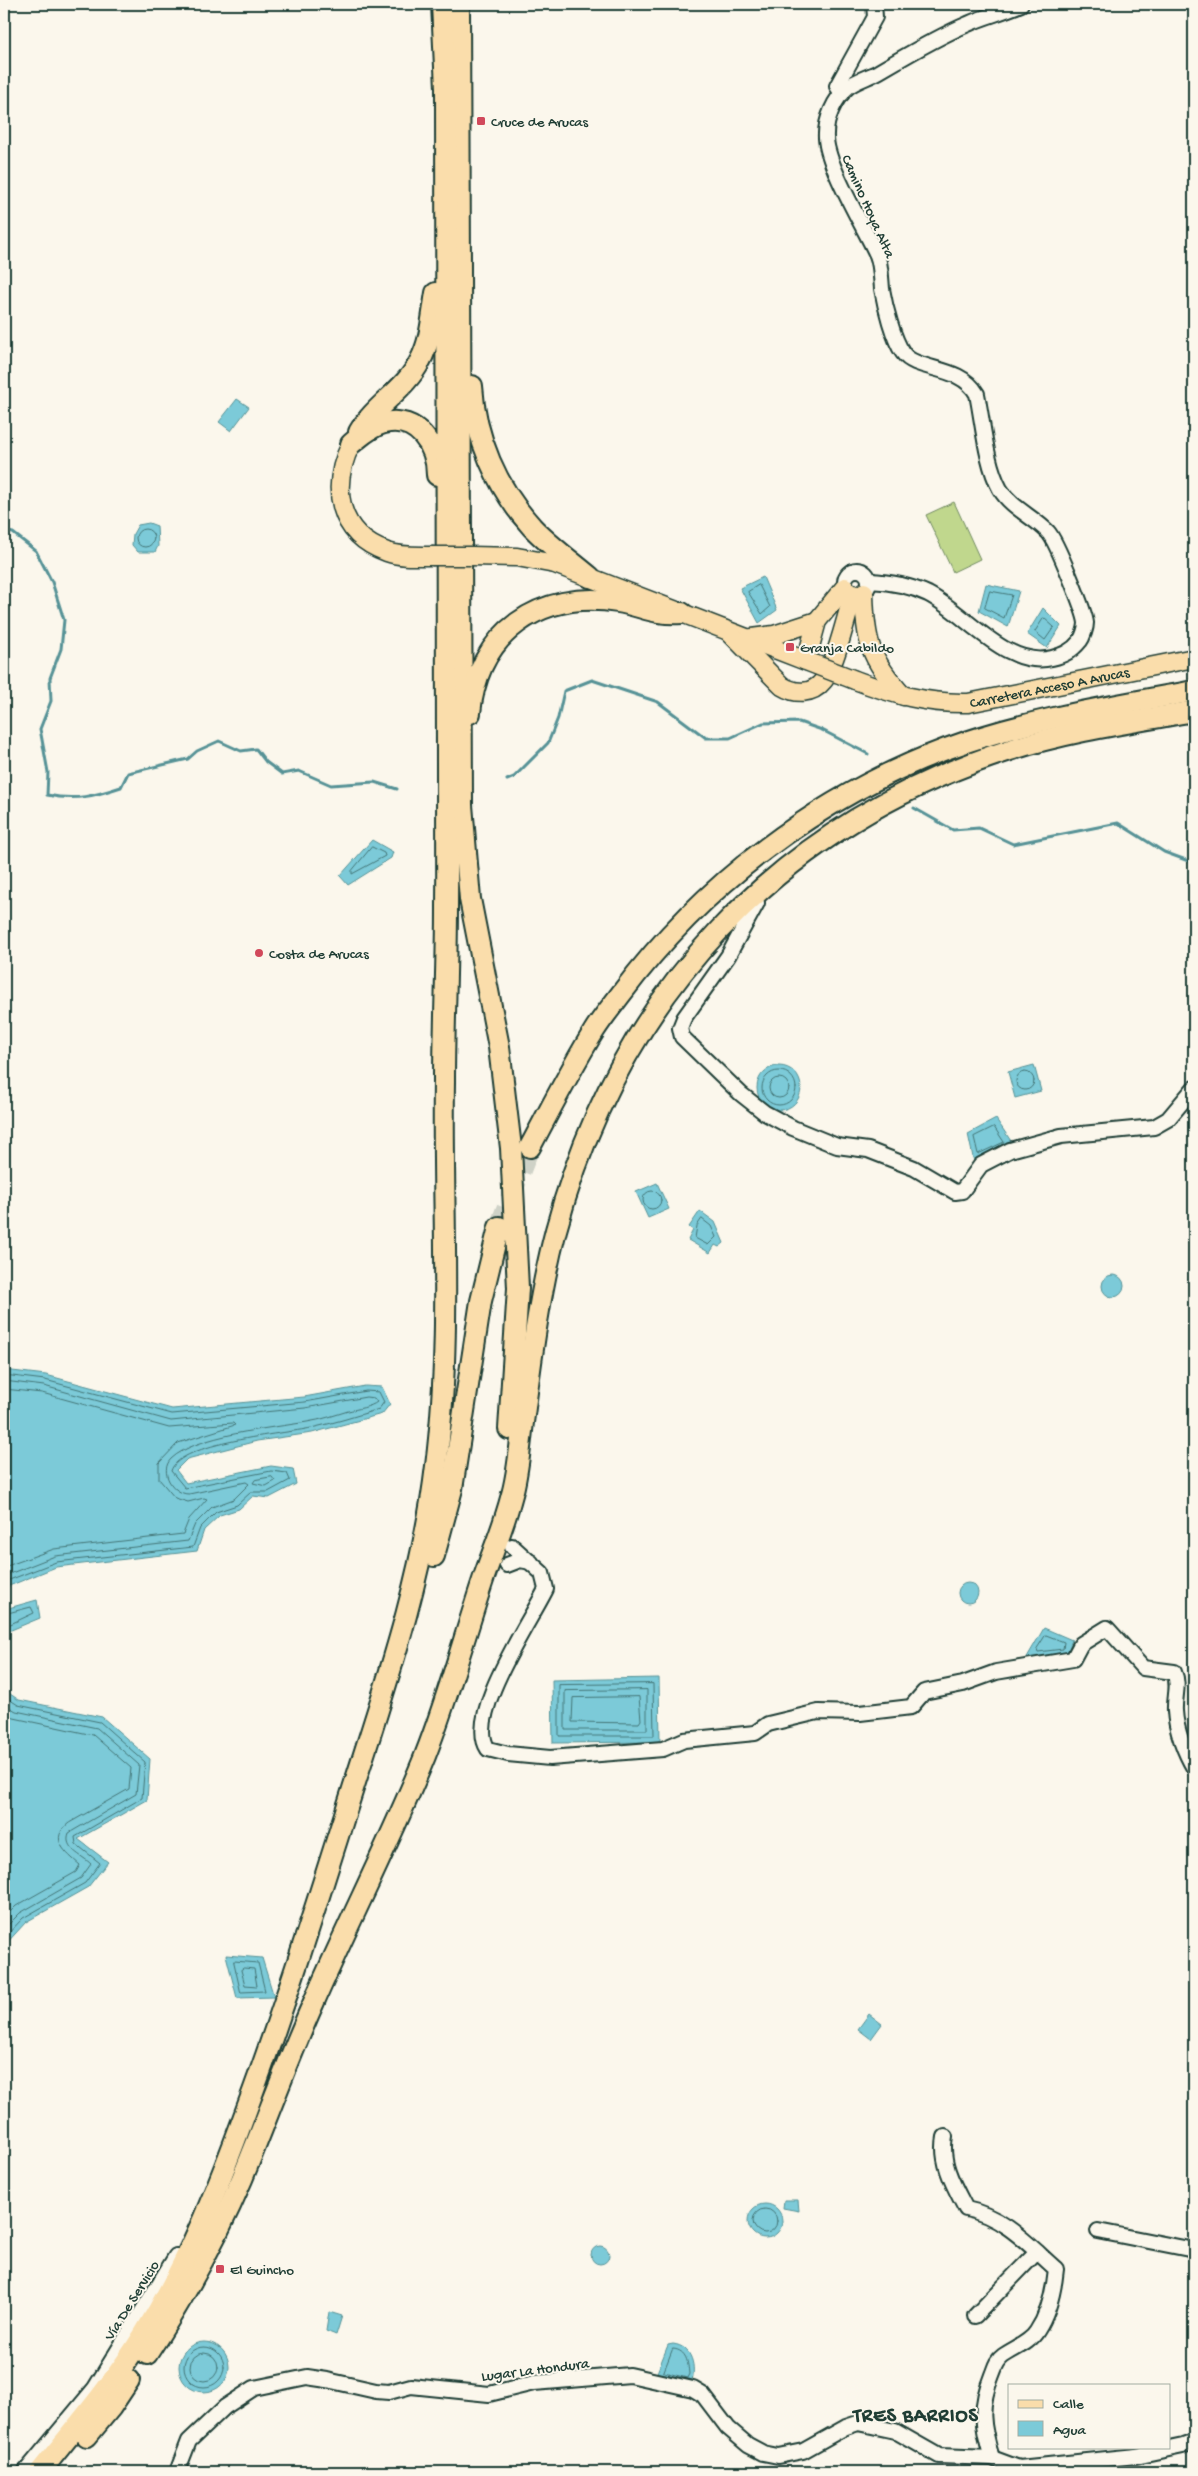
<svg xmlns="http://www.w3.org/2000/svg" width="1198" height="2476" viewBox="0 0 1198 2476" font-family="'Gochi Hand',sans-serif">
<style>
.green{fill:#c0d78d;stroke:#708a60}
.water{fill:#7bcad8;stroke:#569296}
.lines{fill:none;stroke-linecap:round;stroke-linejoin:round}
.shore{stroke:#447576;stroke-width:1}
.stream{stroke:#569296;stroke-width:3}
.highway-tunnel{stroke:#cfd2c7;stroke-width:20;stroke-dasharray:20 10;stroke-linecap:butt}
.minor-casing{stroke:#1f3d34;stroke-width:18}
.major-casing{stroke:#1f3d34;stroke-width:21}
.highway-casing{stroke:#1f3d34;stroke-width:24}
.minor{stroke:#fbf7ec;stroke-width:14}
.major{stroke:#faddab;stroke-width:18}
.highway{stroke:#faddab;stroke-width:20}
.major-bridge-casing{stroke:#1f3d34;stroke-width:21;stroke-linecap:butt}
.major-bridge{stroke:#faddab;stroke-width:18}
.poi-dot{fill:#d1495b;stroke:#fbf7ec;stroke-width:2}
.labels{text-anchor:middle;stroke-width:4;stroke-linejoin:round;paint-order:stroke}
.poi-label{font-size:15px;fill:#1f3d34;stroke:#fbf7ec;text-anchor:start}
.street-label{font-size:15px;fill:#1f3d34;stroke:#fbf7ec}
.district-label{font-size:20px;font-weight:bold;letter-spacing:1px;fill:#1f3d34;stroke:#fbf7ec}
</style>
<rect width="100%" height="100%" fill="#fbf7ec"/>
<filter id="ink" filterUnits="userSpaceOnUse"><feTurbulence type="fractalNoise" baseFrequency=".02" numOctaves="2"/><feDisplacementMap in="SourceGraphic" scale="10" xChannelSelector="R" yChannelSelector="G"/><feConvolveMatrix kernelMatrix="1 2 1 2 8 2 1 2 1" color-interpolation-filters="sRGB"/></filter>
<g filter="url(#ink)">
<path class="green" d="M954,502L980,559L953,572L926,515Z"/>
<g class="water">
<path d="M237,399L249,407L231,431L219,422Z"/>
<path d="M149,523L157,526L158,546L155,552H138L132,545L133,534L138,525Z"/>
<path d="M763,577L777,610L759,623L740,588Z"/>
<path d="M986,584L1019,591L1008,627L979,611Z"/>
<path d="M1043,608L1061,626L1047,648L1027,634Z"/>
<path d="M372,840L393,852L391,858L348,885L340,876Z"/>
<path d="M1034,1065L1041,1091L1015,1098L1008,1072Z"/>
<circle cx="779" cy="1088" r="22"/>
<path d="M996,1119L1013,1144L974,1162L968,1134Z"/>
<path d="M657,1183L669,1209L648,1218L636,1192Z"/>
<path d="M700,1211L715,1222L724,1243L719,1247L715,1245L710,1253L688,1240L693,1230L689,1227Z"/>
<circle cx="1113" cy="1286" r="11"/>
<path d="M4,1370L46,1375L172,1409L304,1397L365,1386L382,1387L390,1404L382,1414L312,1433L257,1441L187,1459L176,1470L186,1483L271,1466L293,1469L296,1484L269,1498L253,1496L239,1509L220,1515L204,1530L197,1551L56,1567L4,1588Z"/>
<circle cx="968" cy="1593" r="10"/>
<path d="M37,1600L40,1618L4,1633V1604L5,1609Z"/>
<path d="M1044,1628L1072,1640L1067,1654L1026,1659Z"/>
<path d="M659,1678L660,1742L553,1743L552,1680Z"/>
<path d="M4,1690L19,1700L102,1717L150,1759L147,1800L78,1839L108,1862L88,1887L26,1922L4,1946Z"/>
<path d="M226,1955L262,1958L274,1997L237,1998Z"/>
<path d="M869,2014L882,2024L871,2039L858,2029Z"/>
<path d="M784,2200H798L799,2211L783,2208Z"/>
<circle cx="765" cy="2221" r="17"/>
<circle cx="600" cy="2255" r="9"/>
<path d="M329,2312L342,2316L336,2335L326,2331Z"/>
<circle cx="204" cy="2367" r="25"/>
<path d="M673,2344C692,2346 697,2367 691,2384L656,2375L668,2345Z"/>
</g>
<g class="lines">
<g class="shore">
<circle cx="145" cy="538" r="9"/>
<path d="M759,585L770,607L762,614L748,592Z"/>
<path d="M990,591L1012,595L1004,618L985,608Z"/>
<path d="M1044,618L1054,627L1045,640L1035,632Z"/>
<path d="M372,847L384,853L385,856L352,874V871Z"/>
<circle cx="779" cy="1088" r="17"/>
<circle cx="1025" cy="1081" r="9"/>
<circle cx="779" cy="1088" r="10"/>
<path d="M994,1127L1004,1142L978,1154L974,1137Z"/>
<circle cx="652" cy="1200" r="9"/>
<path d="M702,1219L711,1226L716,1237L708,1245L695,1238L697,1226Z"/>
<path d="M4,1375L45,1380L172,1414L305,1402L366,1391L379,1392L384,1402L379,1409C356,1416 334,1423 311,1428C284,1434 179,1442 171,1471L185,1488L271,1471L287,1473L290,1480L268,1492H251L237,1505L216,1512L200,1528L193,1547L56,1562L4,1582"/>
<path d="M4,1381L44,1386L171,1421L305,1408L366,1397L374,1398L377,1402C371,1407 357,1409 348,1411C335,1415 321,1420 307,1422C272,1428 196,1435 171,1459C159,1471 172,1494 189,1494L246,1482L249,1484L234,1499L212,1507L195,1524L188,1541L55,1556L4,1576"/>
<path d="M4,1389L42,1393L169,1428L233,1423L235,1425L178,1443L159,1463V1479L175,1498L188,1502L204,1498L207,1499L189,1519L183,1534L54,1549L4,1567"/>
<path d="M272,1477L275,1481L266,1486L253,1483L255,1480Z"/>
<path d="M4,1614L31,1607L34,1613L4,1627"/>
<path d="M1046,1635L1064,1642L1063,1649L1038,1652L1037,1649Z"/>
<path d="M653,1684L654,1736H559V1685Z"/>
<path d="M647,1690V1730H565V1691Z"/>
<path d="M4,1696L18,1705L100,1722L145,1762L142,1798L75,1837L76,1844L100,1863L85,1883L23,1918L4,1938"/>
<path d="M639,1697L641,1720L639,1723L572,1722L573,1698Z"/>
<path d="M4,1704L16,1711L97,1728L139,1765L136,1794L69,1833C63,1849 82,1855 91,1864L81,1878L20,1913L4,1929"/>
<path d="M4,1713L14,1718L93,1735L131,1768L129,1789L69,1823C48,1839 66,1853 80,1865L76,1872L16,1906L4,1918"/>
<path d="M234,1961L258,1963L265,1991L241,1992Z"/>
<path d="M244,1968L254,1969L257,1986L245,1985L241,1970Z"/>
<circle cx="765" cy="2221" r="12"/>
<circle cx="204" cy="2367" r="20"/>
<path d="M673,2349C687,2350 688,2363 689,2374L687,2378L664,2372Z"/>
<circle cx="204" cy="2367" r="14"/>
</g>
<g class="stream">
<path d="M4,531L13,533L36,551L52,582L64,620L61,649L50,678L51,701L40,729L48,772L47,795C76,801 94,796 121,787L128,773L188,759L197,751L219,741L241,751L256,749L266,762L282,774L299,771L331,785L374,782L397,789"/>
<path d="M507,780L514,777L548,743L558,718L564,691L592,680L658,702L706,738H730L763,723L799,722L822,730L868,754"/>
<path d="M914,808L953,830L979,828L1013,844L1118,823L1164,852L1194,863"/>
</g>
<path class="highway-tunnel" d="M499,1227L530,1147"/>
<g class="minor-casing">
<g id="minor">
<path d="M842,94L837,86L875,17L874,4"/>
<circle cx="857" cy="582" r="12"/>
<path d="M869,581C890,582 909,585 928,594C967,614 1006,669 1052,658C1064,655 1072,651 1080,641C1083,637 1086,628 1086,623C1085,612 1056,540 1048,532C1034,517 1011,508 1000,489C986,464 983,423 977,394C960,364 916,372 903,353C893,339 885,306 882,289C881,278 881,265 877,255C864,227 827,166 826,138C825,120 834,99 848,87C855,81 869,77 878,72C907,55 937,37 968,24C985,16 1004,12 1021,4"/>
<path d="M757,903L728,956L684,1018L680,1028L682,1037L741,1094L765,1113L793,1128L837,1146L868,1150L914,1168L955,1192L962,1191L981,1165L1010,1150L1061,1136L1154,1127L1168,1119L1194,1088"/>
<path d="M512,1546L542,1573L546,1589C530,1622 465,1716 488,1749L508,1754L550,1758L663,1749L684,1740L755,1733L768,1724L818,1712L860,1713L911,1707L924,1692L963,1684L996,1672L1073,1659L1081,1644L1107,1628L1143,1668L1174,1672C1180,1685 1174,1697 1175,1711C1176,1730 1185,1753 1194,1768"/>
<path d="M507,1565L520,1560L531,1562"/>
<path d="M945,2137C940,2163 954,2186 966,2209C1003,2216 1029,2245 1056,2269C1054,2289 1049,2313 1037,2331C1030,2343 1014,2348 1003,2356C996,2361 995,2368 992,2375C979,2407 982,2426 992,2458"/>
<path d="M1098,2231L1194,2250"/>
<path d="M975,2316L1037,2252"/>
<path d="M25,2472L95,2388L176,2256"/>
<path d="M177,2472L189,2441L225,2407L254,2388L307,2377L327,2380L376,2391L389,2392L411,2386L489,2394L534,2383L630,2375L693,2389L703,2395L728,2428L748,2445L763,2453L778,2456L803,2451L846,2427L858,2423L895,2431L939,2456L992,2458L1019,2468L1136,2456L1183,2446L1194,2442"/>
</g>
</g>
<g class="major-casing">
<g id="major">
<path d="M351,444C330,487 337,534 387,552C401,557 417,556 432,556"/>
<path d="M471,556L517,557L555,564L806,661L817,621L845,587"/>
<path d="M864,592C865,642 870,659 903,696"/>
<path d="M730,633L782,686C795,694 812,695 823,681C834,669 848,612 853,594"/>
<path d="M752,638L774,635L817,621"/>
<path id="s1" d="M855,680C892,694 928,704 968,703L1194,658"/>
</g>
</g>
<g class="highway-casing">
<g id="highway">
<path d="M459,4L462,805L470,899L499,1047L511,1148L518,1288L509,1429"/>
<path d="M472,386C475,438 497,488 532,527C549,545 571,561 590,577"/>
<path d="M359,432C375,405 406,389 420,361C431,341 432,316 436,293"/>
<path d="M351,444C361,436 371,426 384,423C417,415 437,446 437,475"/>
<path d="M470,713C478,632 540,590 618,602C643,606 653,615 682,613"/>
<path d="M530,1147C551,1108 571,1068 594,1031C602,1018 612,1006 621,994C703,884 818,797 946,749C1025,720 1112,706 1194,691"/>
<path d="M434,1556L452,1489L481,1301L499,1227"/>
<path d="M147,2354C183,2299 216,2240 242,2179C266,2121 287,2062 313,2004C349,1921 391,1840 425,1756C448,1698 464,1637 484,1577C493,1551 504,1525 511,1498C519,1472 520,1442 524,1415C532,1353 540,1291 556,1230C619,995 778,824 1010,750C1069,731 1133,722 1194,711"/>
<path d="M87,2436L111,2407L129,2380"/>
<path d="M40,2472C76,2427 114,2383 144,2334C188,2263 219,2185 247,2108C283,2011 314,1912 345,1814C381,1699 422,1585 436,1466C452,1339 442,1209 444,1082C444,1024 447,966 447,908C449,635 445,362 446,88L442,4"/>
</g>
</g>
<use href="#minor" class="minor"/>
<use href="#major" class="major"/>
<use href="#highway" class="highway"/>
<g class="major-bridge-casing">
<g id="major-bridge">
<path d="M432,556H471"/>
<path d="M806,661L855,680"/>
</g>
</g>
<use href="#major-bridge" class="major-bridge"/>
</g>
</g>
<g class="poi-dot">
<rect x="476" y="116" width="10" height="10" rx="2.5"/>
<rect x="785" y="642" width="10" height="10" rx="2.5"/>
<circle cx="259" cy="953" r="5"/>
<rect x="215" y="2264" width="10" height="10" rx="2.5"/>
</g>
<g class="labels">
<g class="poi-label">
<text x="491" y="126">Cruce de Arucas</text>
<text x="800" y="652">Granja Cabildo</text>
<text x="269" y="958">Costa de Arucas</text>
<text x="230" y="2274">El Guincho</text>
</g>
<g class="street-label">
<text transform="translate(869 206) rotate(66)" y="5">Camino Hoya Alta</text>
<text dy="5" stroke="none"><textPath href="#s1" startOffset="199">Carretera Acceso A Arucas</textPath></text>
<text transform="translate(131 2300) rotate(-58)" y="5">Vía De Servicio</text>
<text transform="translate(535 2369) rotate(-7)" y="5">Lugar La Hondura</text>
</g>
<g class="district-label">
<text x="916" y="2421">TRES BARRIOS</text>
</g>
</g>
<rect width="1198" height="2476" fill="none" stroke="#fbf7ec" stroke-width="20"/>
<rect x="10" y="10" width="1178" height="2456" fill="none" stroke="#1f3d34" stroke-width="2" filter="url(#ink)"/>
<rect x="1008" y="2384" width="162" height="65" fill="#fbf7ec" stroke="#a3ada2"/>
<rect x="1018" y="2400" width="25" height="8" fill="#faddab" stroke="#a3ada2"/>
<text x="1053" y="2408" font-size="15" fill="#1f3d34">Calle</text>
<rect x="1018" y="2421" width="25" height="15" fill="#7bcad8" stroke="#a3ada2"/>
<text x="1053" y="2434" font-size="15" fill="#1f3d34">Agua</text>
</svg>
